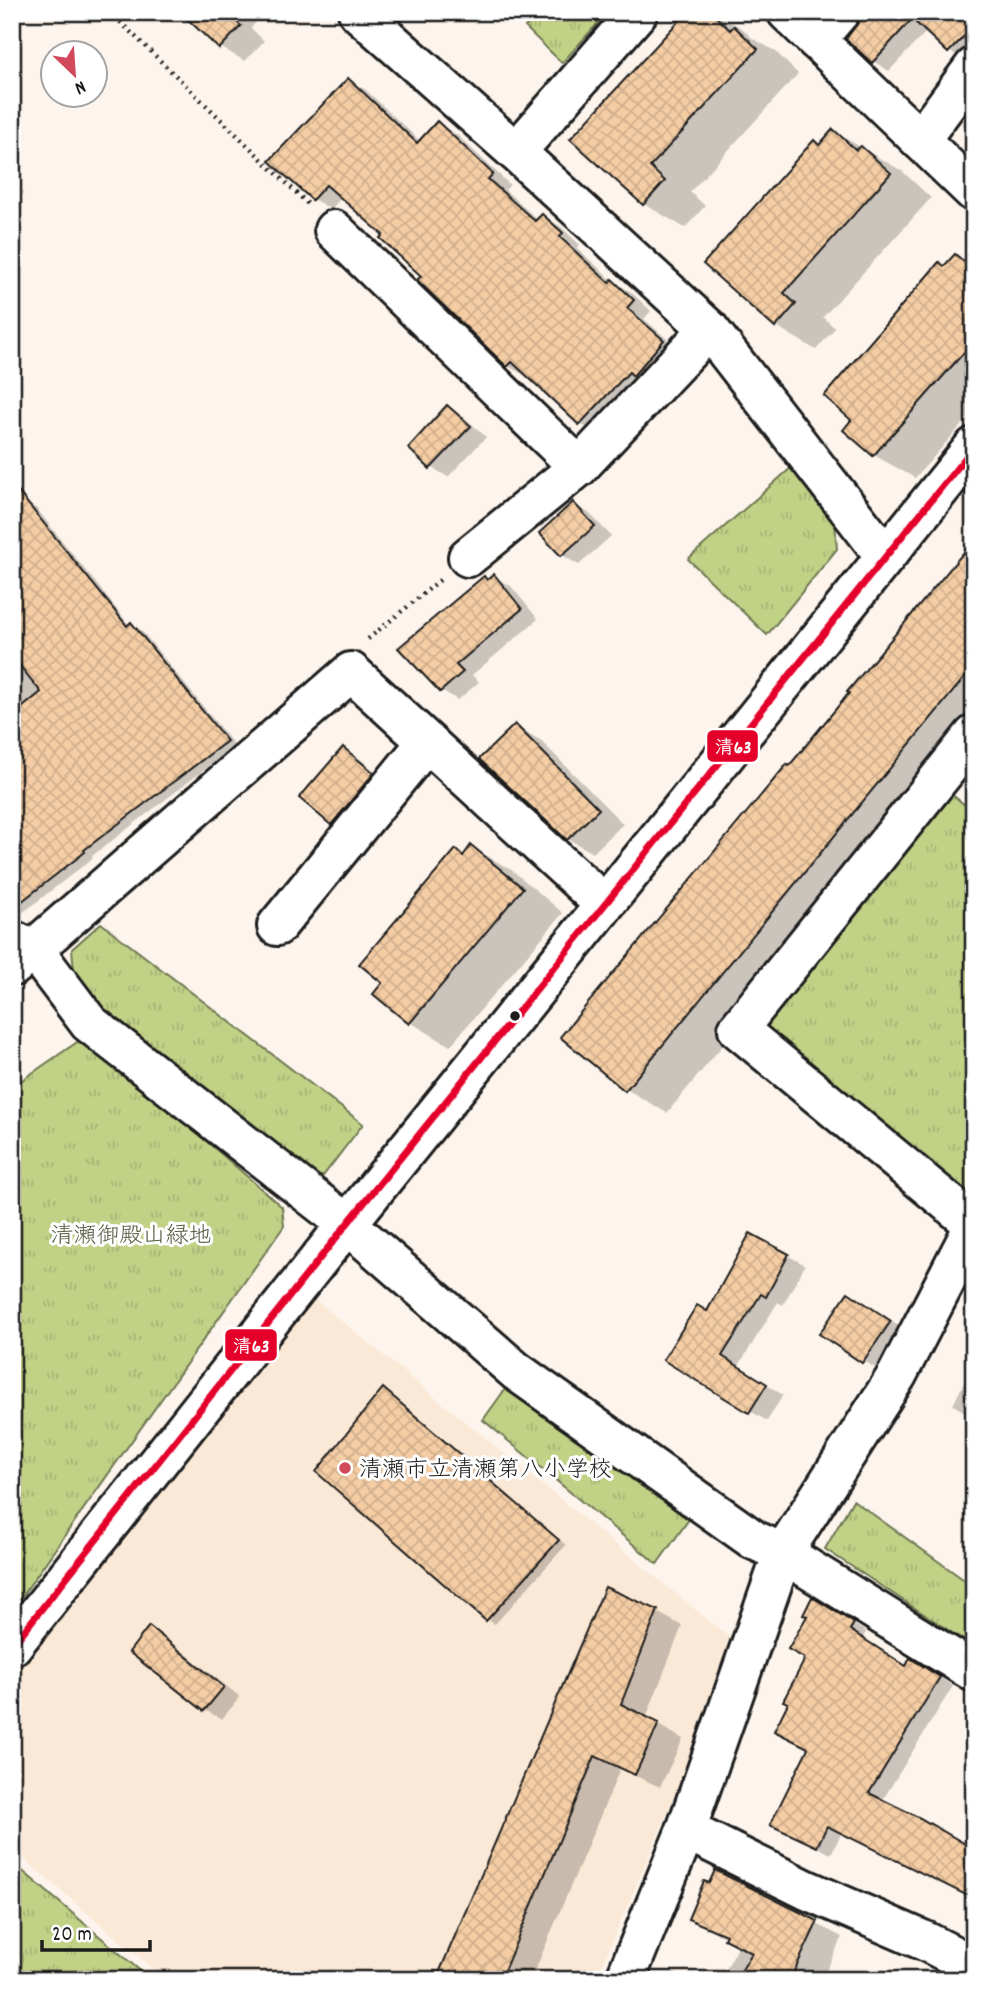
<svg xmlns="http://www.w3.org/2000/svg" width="986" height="1992" viewBox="0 0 986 1992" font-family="Dekko,'Klee One',sans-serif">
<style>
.built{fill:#fae9d7}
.park{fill:url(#park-tufts);stroke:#6e7752;stroke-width:2}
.shadow{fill:#0003}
.building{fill:url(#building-cross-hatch);stroke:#1c1c1c;stroke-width:2}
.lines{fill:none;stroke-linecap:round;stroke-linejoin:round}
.minor-casing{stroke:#1c1c1c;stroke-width:44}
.path{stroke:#1c1c1c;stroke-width:4.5;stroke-dasharray:2 5;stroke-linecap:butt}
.minor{stroke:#fff;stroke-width:38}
.bus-1-casing{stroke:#fff;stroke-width:12}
.bus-1{stroke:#e4002b;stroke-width:7}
.bus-dot{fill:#1c1c1c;stroke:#fff;stroke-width:2.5}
.poi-dot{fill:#d1495b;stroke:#fff;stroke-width:2.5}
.labels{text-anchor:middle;stroke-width:6;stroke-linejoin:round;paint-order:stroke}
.park-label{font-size:23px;fill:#565c41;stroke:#fff}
.poi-label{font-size:23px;fill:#1c1c1c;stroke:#fff;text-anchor:start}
.line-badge{stroke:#fff;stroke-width:2.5}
.badge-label{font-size:19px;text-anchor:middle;font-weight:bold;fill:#fff}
</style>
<defs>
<pattern id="park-tufts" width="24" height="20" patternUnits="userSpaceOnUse" patternTransform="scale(1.75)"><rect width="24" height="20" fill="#c1d287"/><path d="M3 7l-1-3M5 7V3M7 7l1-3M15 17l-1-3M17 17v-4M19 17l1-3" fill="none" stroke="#a5b474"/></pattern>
<pattern id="building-cross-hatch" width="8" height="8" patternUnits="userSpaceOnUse" patternTransform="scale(1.75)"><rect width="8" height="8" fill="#f4cda4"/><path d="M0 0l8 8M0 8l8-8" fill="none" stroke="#d1af8d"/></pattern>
</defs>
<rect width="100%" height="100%" fill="#fdf5ed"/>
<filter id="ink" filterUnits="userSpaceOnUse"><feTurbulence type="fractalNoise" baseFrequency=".0143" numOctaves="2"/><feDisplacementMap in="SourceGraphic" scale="14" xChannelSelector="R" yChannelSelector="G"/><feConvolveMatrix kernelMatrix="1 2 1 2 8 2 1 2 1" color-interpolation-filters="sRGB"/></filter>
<g filter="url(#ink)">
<path class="built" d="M306,1292L739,1645L596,1980H166L12,1849V1667Z"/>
<g class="park">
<path d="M538,12H608L562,63L525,27Z"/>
<path d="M792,467L835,522L837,549L767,635L688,559Z"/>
<path d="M946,790L974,812V1177L963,1200L756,1034Z"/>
<path d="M101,923L363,1124L323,1176L302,1178L104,1011L74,970L72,949Z"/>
<path d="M86,1036L282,1207L284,1226L12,1610V1087Z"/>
<path d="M516,1374L697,1508L657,1564L483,1420Z"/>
<path d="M853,1500L974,1587V1647L825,1549Z"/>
<path d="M12,1862L151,1980H12Z"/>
</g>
<g class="shadow">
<path d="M183,12H265L251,28L264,41L245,61L220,47Z"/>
<path d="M696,12H713L743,29L752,38L775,51L798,74L690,192L705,206L685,228L644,204L573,139Z"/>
<path d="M863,12H974V53L966,61L949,51L927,31L889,71L873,61Z"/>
<path d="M348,80L366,90L421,142L438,124L456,134L510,185L505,190L538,220L542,216L560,226L580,245L577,248L614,282L631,292L651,311L644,319L681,351L598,434L580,424L528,375L526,376L508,366L420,280L424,276L385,235L342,197L331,209L313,199Z"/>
<path d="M833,131L902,171L931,198L823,317L835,328L816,350L776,326L820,146Z"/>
<path d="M955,256L974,267V411L915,478L874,455L845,430L945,268Z"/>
<path d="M447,407L464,417L486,437L448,477L431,467Z"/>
<path d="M12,486L27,504L36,508L130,626L131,624L141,630L235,746L92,856L93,858L12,921Z"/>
<path d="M574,504L590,514L611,536L579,565L562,555Z"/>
<path d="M974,542V740L667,1113L626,1089L789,767Z"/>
<path d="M494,577L511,586L538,619L472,675L479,682L458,700L441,690L484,578L489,580Z"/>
<path d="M515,726L540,740L623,824L593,853L568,839L481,759Z"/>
<path d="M343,749L360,759L389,783L348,833L332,824Z"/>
<path d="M472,847L513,871L563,913L450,1046L410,1022L384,983L456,851L465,856Z"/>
<path d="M751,1235L805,1265L783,1305L778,1302L738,1367L783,1395L767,1421L665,1359L708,1313Z"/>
<path d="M866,1304L907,1332L880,1371L821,1334Z"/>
<path d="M974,1362V1417L953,1405Z"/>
<path d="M383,1390L566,1545L495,1624L487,1619Z"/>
<path d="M606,1589L657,1612L682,1626L646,1718L683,1739L660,1787L620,1769L531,1980H438Z"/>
<path d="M826,1607L866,1632L862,1639L906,1668H925L953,1686L882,1801L962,1844L964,1840L974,1845V1899L842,1832L831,1854L786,1832L810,1748L805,1664Z"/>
<path d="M150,1629L166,1638L240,1697L222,1719L205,1710L131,1651Z"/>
<path d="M716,1872L842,1937L822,1980H720L739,1945L690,1919Z"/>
</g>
<g class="building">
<path d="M180,12H227L241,26L219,49Z"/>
<path d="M687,12H711L730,30L734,26L758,49L650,167L665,181L643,205L570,139Z"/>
<path d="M866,12H974V26L948,53L912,19L872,63L846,39Z"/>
<path d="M348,78L417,143L437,121L493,174L488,179L535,221L542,214L563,233L560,237L609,283L612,279L634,300L627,308L664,340L633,376L629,372L579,425L512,362L507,367L417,280L421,276L380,238L383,235L326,185L312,200L269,161Z"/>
<path d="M833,129L856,150L861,146L891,173L784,293L796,304L775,328L703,264L814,140L819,145Z"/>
<path d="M955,254L974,270V341L873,456L843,430L851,420L824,396L939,262L944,266Z"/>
<path d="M447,405L471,426L430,469L408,448Z"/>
<path d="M12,484L127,626L131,622L227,741L84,850L85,852L12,909V716L41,692L12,656Z"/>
<path d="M573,502L595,526L561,556L539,533Z"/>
<path d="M974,540V666L625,1091L560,1037L787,764L789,766L849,693L847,692Z"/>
<path d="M494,574L522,609L456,665L463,672L440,692L398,648L484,576L487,580Z"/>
<path d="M515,724L599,809L567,840L479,759Z"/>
<path d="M343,747L374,773L331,825L299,798Z"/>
<path d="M471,845L523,888L409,1024L373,994L382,983L359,964L456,849L463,856Z"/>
<path d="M750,1233L789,1254L766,1297L761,1294L722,1356L767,1384L749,1413L663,1360L697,1305L707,1311Z"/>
<path d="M848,1292L891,1321L862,1363L819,1334Z"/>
<path d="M383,1388L559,1540L486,1621L316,1472Z"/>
<path d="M605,1587L658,1610L621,1704L659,1723L635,1775L595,1756L500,1980H436Z"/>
<path d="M812,1597L854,1623L850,1630L906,1666L910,1658L940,1677L869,1793L920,1818L974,1849V1899L827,1826L817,1847L770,1825L808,1748L774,1731L788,1703L783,1701L803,1663L804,1658L788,1649L807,1616L803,1615Z"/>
<path d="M149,1626L224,1687L204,1711L129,1652Z"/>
<path d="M715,1870L818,1921L790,1980H736L752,1953L724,1939L726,1935L688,1919L704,1881L709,1883Z"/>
</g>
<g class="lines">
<g class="minor-casing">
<g id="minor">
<path d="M358,12L516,152"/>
<path d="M638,12L516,152L709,329L885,556"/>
<path d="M787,12L974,192"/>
<path d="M816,40L840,12"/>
<path d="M920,140L974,67"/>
<path d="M334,230L579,467"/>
<path d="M468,557L579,467L709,329"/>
<path d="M974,735L738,1029L974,1224"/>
<path d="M277,926L427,742"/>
<path d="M12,940L34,950L89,1023L347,1224L516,1371L754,1540L783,1553L974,1672"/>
<path d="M14,966L351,672L604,904"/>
<path d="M12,1646L347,1224L974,447"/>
<path d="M686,1830L807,1890L927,1942L974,1966"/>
<path d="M625,1980L686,1830L783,1553L897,1375L974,1226"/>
</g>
</g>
<g class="path">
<path d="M110,12L309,205"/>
<path d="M368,639L440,580"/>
</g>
<use href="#minor" class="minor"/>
<g class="bus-1-casing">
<path id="bus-1" d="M12,1646L347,1224L974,447"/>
</g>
<use href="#bus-1" class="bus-1"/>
</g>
</g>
<circle class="bus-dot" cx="515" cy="1016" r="6"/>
<circle class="poi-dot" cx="345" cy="1468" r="7"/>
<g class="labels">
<g class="park-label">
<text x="131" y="1242">清瀬御殿山緑地</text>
</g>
<g class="poi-label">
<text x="359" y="1476">清瀬市立清瀬第八小学校</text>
</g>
</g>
<g class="line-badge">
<rect x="706" y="729" width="53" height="34" rx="7" fill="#e4002b"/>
<rect x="224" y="1328" width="54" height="34" rx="7" fill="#e4002b"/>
</g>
<g class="badge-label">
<text x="733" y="753">清63</text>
<text x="251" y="1352">清63</text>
</g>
<rect width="986" height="1992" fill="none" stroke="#fff" stroke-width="42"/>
<rect x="21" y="21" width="944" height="1950" fill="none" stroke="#1c1c1c" stroke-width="2.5" filter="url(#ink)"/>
<g transform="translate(74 74) rotate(155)"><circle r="33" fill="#ffffff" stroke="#a4a4a4" stroke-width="2"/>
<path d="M0-5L12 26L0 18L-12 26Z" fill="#d1495b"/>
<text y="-10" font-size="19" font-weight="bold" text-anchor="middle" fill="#1c1c1c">N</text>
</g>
<path d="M42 1940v10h108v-10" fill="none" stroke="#1c1c1c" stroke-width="3.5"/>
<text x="52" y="1940" font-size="21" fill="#1c1c1c" stroke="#ffffff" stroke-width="5" paint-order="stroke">20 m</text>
</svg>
